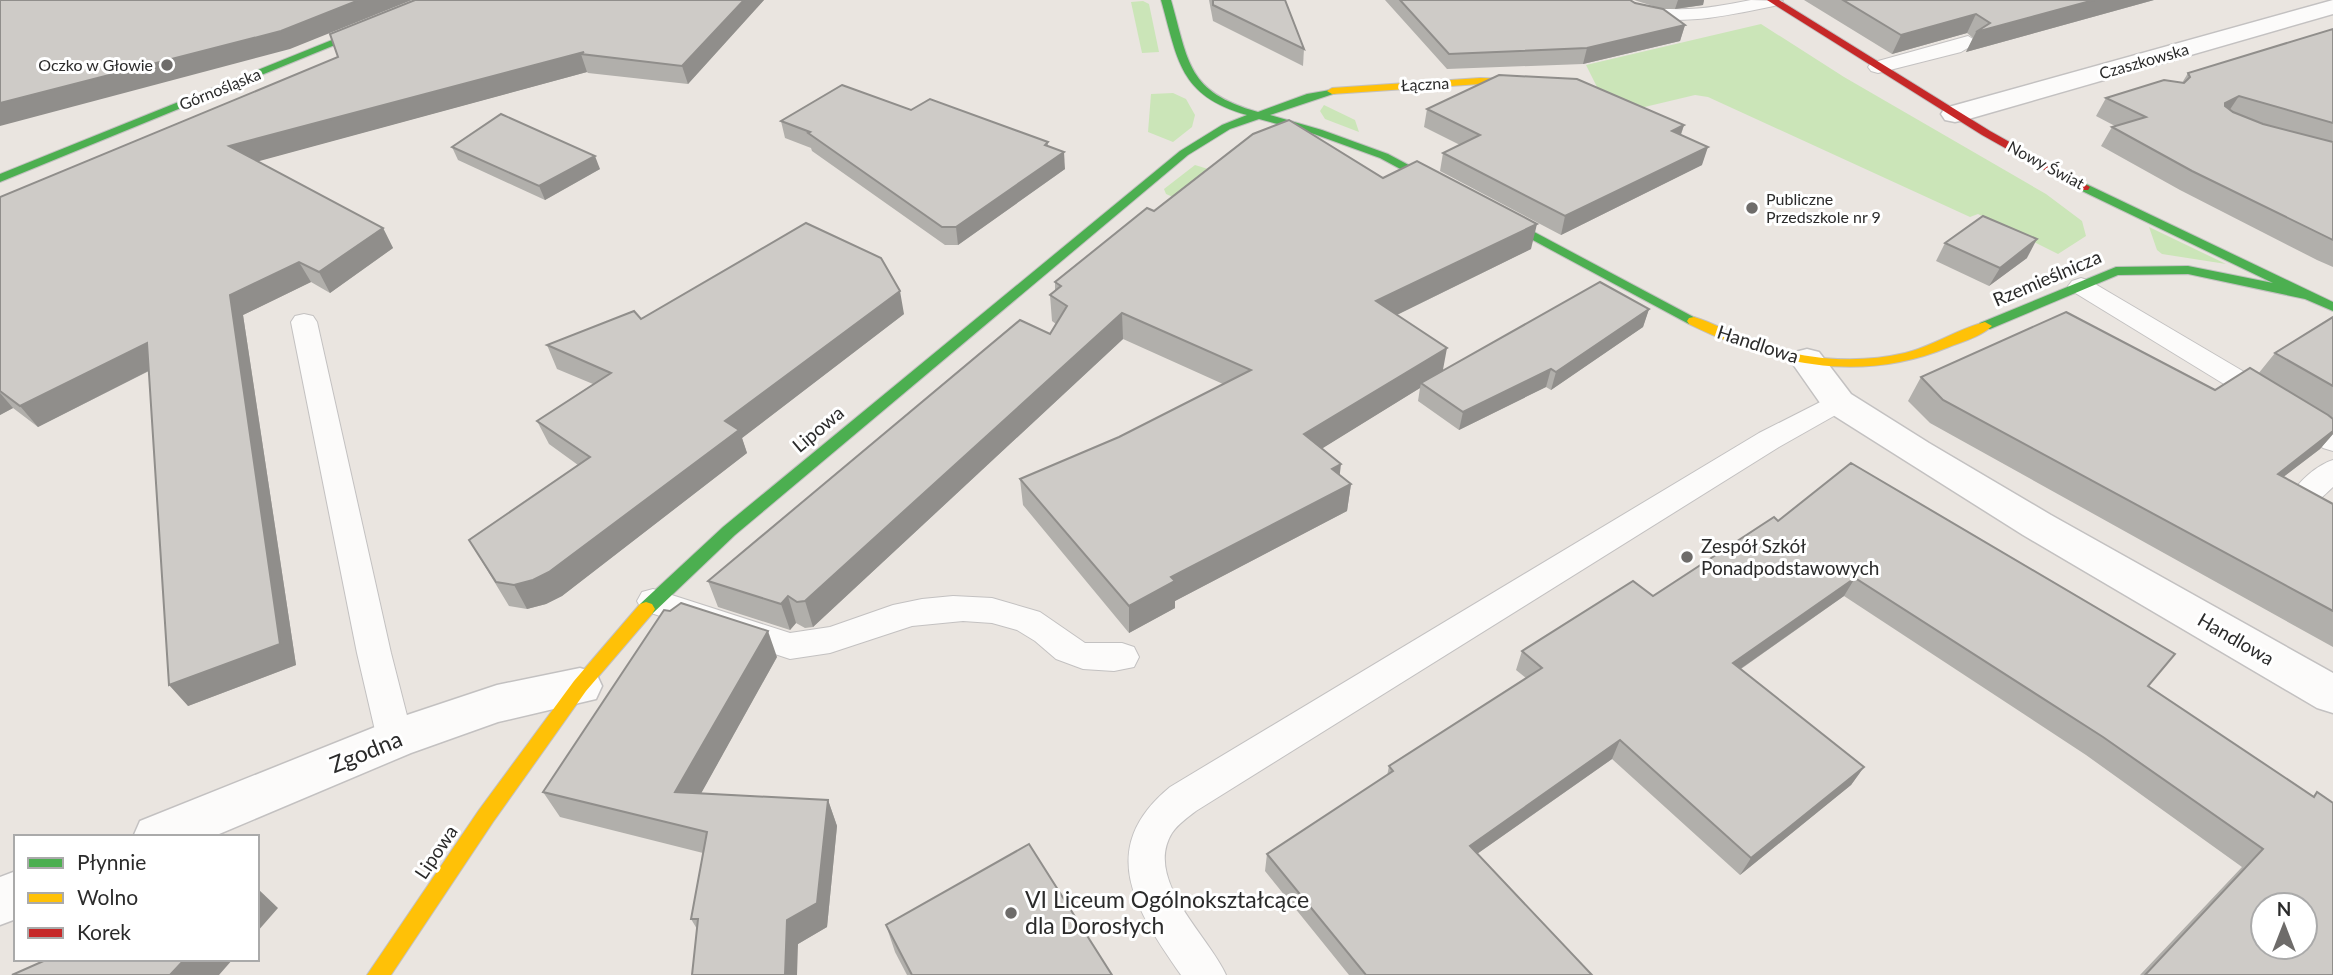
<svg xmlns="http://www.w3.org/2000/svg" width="2333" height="975" viewBox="0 0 2333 975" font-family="Lato,sans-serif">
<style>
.green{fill:#cbe5b8}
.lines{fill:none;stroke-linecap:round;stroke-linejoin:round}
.lane-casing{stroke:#c3c1c1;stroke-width:2}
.street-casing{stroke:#c3c1c1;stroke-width:3}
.fast-casing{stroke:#c3c1c1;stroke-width:2}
.slow-casing{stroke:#c3c1c1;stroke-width:2}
.jam-casing{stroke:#c3c1c1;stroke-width:2}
.lane{fill:#fcfbfa;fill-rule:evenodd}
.street{fill:#fcfbfa;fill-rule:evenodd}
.fast{fill:#4caf50;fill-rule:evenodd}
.slow{fill:#ffc107;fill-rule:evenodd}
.jam{fill:#c62828;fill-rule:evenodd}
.wall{fill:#b1afab}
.shaded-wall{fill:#908e8b}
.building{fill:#cecbc7;stroke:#908e8b;stroke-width:2;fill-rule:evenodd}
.poi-dot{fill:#6e6c6a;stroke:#fff;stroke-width:2.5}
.labels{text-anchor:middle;stroke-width:6;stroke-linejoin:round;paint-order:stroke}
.far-street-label{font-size:16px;fill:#2b2b2b;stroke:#fff}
.far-poi-label{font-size:16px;fill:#2b2b2b;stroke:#fff;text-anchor:end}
.street-label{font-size:19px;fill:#2b2b2b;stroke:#fff}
.poi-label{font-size:19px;fill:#2b2b2b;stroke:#fff;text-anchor:start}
.near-street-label{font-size:23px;fill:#2b2b2b;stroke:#fff}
.near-poi-label{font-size:23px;fill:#2b2b2b;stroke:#fff;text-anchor:start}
</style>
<rect width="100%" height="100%" fill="#eae5e0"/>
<g class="green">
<path d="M1143,1L1149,4L1159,52L1142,53L1131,2Z"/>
<path d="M1761,24L1844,77L2046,194L2082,221L2086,236L2058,254L1978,214L1970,217L1708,97L1695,95L1611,115L1586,65Z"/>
<path d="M1173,93L1186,99L1195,115L1192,127L1173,142L1148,132L1151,94Z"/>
<path d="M1324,105L1355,120L1359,132L1325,119L1320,111Z"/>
<path d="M1195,165L1208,169L1173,197L1166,194L1164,189Z"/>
<path d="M2149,227L2226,264L2162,254L2157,250Z"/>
</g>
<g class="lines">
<g class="lane-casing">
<g id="lane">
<path d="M1751,0L1783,1L1774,6C1725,16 1680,27 1630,14L1628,10L1637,4C1676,14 1712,8 1751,0Z"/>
<path d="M1968,36L1978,42L1961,52L1878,73L1871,71L1868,67L1871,63Z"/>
<path d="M2081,278L2090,281L2329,422L2333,426V451L2323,448L2309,436L2072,291L2068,286L2072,281Z"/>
<path d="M304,314L313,316L317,322L391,653L413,739L408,750L395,754L382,750L377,739L357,653L291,322L295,316Z"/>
<path d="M1838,393L1848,396L1852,402L1848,408L1779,447L1196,811C1188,817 1178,824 1172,833C1143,880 1209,936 1226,975H1181C1136,910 1095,849 1170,787L1759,433Z"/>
<path d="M2333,460V487C2320,499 2313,509 2294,504L2290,496C2299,481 2317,465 2333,460Z"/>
<path d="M653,589L790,633L830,627L893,605L922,599L953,596L992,598L1040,612L1085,643H1122L1134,647L1139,657L1134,667L1114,671L1083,669L1056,659L1035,641L1017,630L992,623L963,621L912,626L830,653L790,659L642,610L637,601L642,592Z"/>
</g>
</g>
<g class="street-casing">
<g id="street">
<path d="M2333,0V14L1965,120L1955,122L1945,120L1941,114L1945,108Z"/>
<path d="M1807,349L1819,352L1851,394L1929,443L2051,515L2333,673V713L2317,708L2023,535L1825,410L1790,360L1795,352Z"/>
<path d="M580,668L596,673L602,686L596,699L498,722L411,753L212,837H133L140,821L395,719L497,685Z"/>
<path d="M16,871V919L0,925V877Z"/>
</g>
</g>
<g class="fast-casing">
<g id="fast">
<path d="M431,0H445L0,182V174Z"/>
<path d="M1161,0H1171C1189,63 1187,92 1258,112L1307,94L1336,89V93L1270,115L1322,130L1388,154L1701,321L1699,324H1689L1380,158L1314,134L1259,119L1230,129L1188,155L735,535L652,614H640L637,609L640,604L723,527L1180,151L1222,125L1247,115C1179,96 1178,60 1161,0Z"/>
<path d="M2084,183L2333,302V311L2305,299L2188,274L2118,275L1990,329H1980L1978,326L1980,323L2116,267L2188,266L2273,283L2080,190V184Z"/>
</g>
</g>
<g class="slow-casing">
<g id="slow">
<path d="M1480,78L1538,80L1543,83L1538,86L1480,84L1332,94L1327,91L1332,88Z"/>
<path d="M1694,317C1712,322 1730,333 1748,340C1798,359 1853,365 1905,353C1933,346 1958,329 1985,322L1992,326C1982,336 1962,342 1949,347C1860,384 1772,365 1689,324L1687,321L1689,318Z"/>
<path d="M646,602L652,604L655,609L652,614L586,691L493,822L391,975H367L479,810L574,681L640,604Z"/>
</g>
</g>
<g class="jam-casing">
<path id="jam" d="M1767,0H1779L1990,131L2090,187L2088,190H2080L1982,135Z"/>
</g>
<use href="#lane" class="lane"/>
<use href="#street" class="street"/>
<use href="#fast" class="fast"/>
<use href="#slow" class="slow"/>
<use href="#jam" class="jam"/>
</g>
<g class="wall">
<path d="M415,0H764L688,84L588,73L587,72L257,161L383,228L393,248L330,293L311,282L243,315L296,665L188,706L149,371L38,427L13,408L0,415V197L338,57Z"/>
<path d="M1209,0H1285L1304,49L1303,66L1213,21Z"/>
<path d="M1385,0H1630L1635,3L1656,7L1634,0H1704L1703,5L1675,9H1661L1685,25L1680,41L1583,64L1447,69Z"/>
<path d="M1804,0H2154L1966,52L1973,38L1967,33L1892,54Z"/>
<path d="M2333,29V267L2317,260L2180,190L2101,146L2112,127L2115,126L2096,116L2106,98L2182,83L2188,73Z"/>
<path d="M1427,109L1684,125L1681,135L1702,165L1561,235L1440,171L1443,153L1460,145L1424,127Z"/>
<path d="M911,110L1048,142V146L1065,169L958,245H945L812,151L811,148L785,138L781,121Z"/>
<path d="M452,147L600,169L545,200L458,160Z"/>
<path d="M1383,178L1531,249L1397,315L1443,371L1649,309L1643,327L1551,390L1546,387L1459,430L1418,401L1420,388L1322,448L1340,475L1351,484L1347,511L1175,601V608L1129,633L1023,505L1020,479L1119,437L1223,384L1123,339L813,627L805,628L796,623L790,630L718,607L708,581L1050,334L1056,324L1052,321L1050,295L1055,291V282L1154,211Z"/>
<path d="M1945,243L2027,258L1989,286L1936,261Z"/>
<path d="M904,314L742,438L747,453L562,596L546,604L527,609L509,606L469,540L578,465L549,444L537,421L593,384L557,369L547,345L641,319Z"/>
<path d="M2333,317V434L2320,449L2283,477L2333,504V647L1930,423L1908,401L1921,377L2215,390L2258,374L2275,353Z"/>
<path d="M1778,521L2148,686L2313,796L2317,792L2333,975H2140L2242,867L2086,755L1844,596L1741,669L1864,767L1851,785L1740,875L1612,759L1477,854L1592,975H1349L1265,871L1267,854L1387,776L1389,766L1526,678L1516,670L1522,651L1653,596Z"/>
<path d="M777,657L701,793L828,800L837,826L827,927L798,944L697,929L691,919L703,853L560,817L543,792Z"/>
<path d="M886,925L1112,975H907L895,952Z"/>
</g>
<g class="shaded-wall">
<path d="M359,0H412L290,49L0,126V103Z"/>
<path d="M744,0H764L688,84L682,66Z"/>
<path d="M1678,0H1704L1703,5L1675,9Z"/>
<path d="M2094,0H2154L1966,52L1976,32Z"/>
<path d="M1976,14L1967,33L1892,54L1901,35Z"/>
<path d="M1685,25L1680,41L1583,64L1587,48Z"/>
<path d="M584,52L581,54L587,72L241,166L229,146Z"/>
<path d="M2239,96L2227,114L2225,103Z"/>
<path d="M1684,125L1678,142L1672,131Z"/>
<path d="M1708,147L1702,165L1561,235L1565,216Z"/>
<path d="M1064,152L1065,169L958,245L956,227Z"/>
<path d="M595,156L600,169L545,200L539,186Z"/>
<path d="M1537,224L1531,249L1372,327L1376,301Z"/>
<path d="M383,228L393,248L330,293L319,272Z"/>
<path d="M2037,239L2027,258L1989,286L2000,268Z"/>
<path d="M299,262L311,282L243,315L296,665L188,706L169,685L230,295Z"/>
<path d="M900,291L904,314L742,438L747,453L562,596L546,604L527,609L514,585L725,421Z"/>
<path d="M1649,309L1643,327L1551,390L1556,372Z"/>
<path d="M1122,313L1123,339L813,627L805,601Z"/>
<path d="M147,343L162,364L38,427L20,406Z"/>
<path d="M1447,348L1442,375L1421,383L1420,388L1302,461L1304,434Z"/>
<path d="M1551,369L1546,387L1459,430L1463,412Z"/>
<path d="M0,393L13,408L0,415Z"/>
<path d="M2333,431V434L2320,449L2257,497L2278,474Z"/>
<path d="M1341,464L1338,490L1332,469Z"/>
<path d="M1351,484L1347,511L1175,601V608L1129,633V606L1171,577Z"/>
<path d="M1855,578L1844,596L1723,681L1733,663Z"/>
<path d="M788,596L796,623L790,630L781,604Z"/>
<path d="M768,631L777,657L688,817L675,792Z"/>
<path d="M1620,740L1612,759L1464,863L1470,846Z"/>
<path d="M1864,767L1851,785L1740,875L1751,858Z"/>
<path d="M828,800L837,826L827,927L798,944L797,975H785L787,920Z"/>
<path d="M257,888L278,908L257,932Z"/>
<path d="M185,959H233L219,975H170Z"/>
</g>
<g class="building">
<path d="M0,0H359L281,31L0,103Z"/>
<path d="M415,0H744L682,66L581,54L584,52L229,146L383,228L319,272L299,262L230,295L280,644L169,685L147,343L20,406L0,391V197L338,57L330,34Z"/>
<path d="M1213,0H1285L1304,49L1213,5Z"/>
<path d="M1400,0H1630L1635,3L1663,9L1685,25L1587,48L1449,54Z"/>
<path d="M1843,0H2094L1976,32L1990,23L1976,14L1901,35Z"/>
<path d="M2333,29V123L2239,96L2225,103V106L2233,112L2263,124L2333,142V240L2192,171L2112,127L2146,117L2106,98L2164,80L2184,83L2190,77L2188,73Z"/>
<path d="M1499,75L1577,79L1684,125L1672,131L1708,147L1565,216L1443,153L1480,135L1427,109Z"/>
<path d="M842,85L911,110L930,99L1048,142L1045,145L1064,152L956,227H942L808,133L810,132L781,121Z"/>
<path d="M501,114L595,156L539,186L452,147Z"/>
<path d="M1289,120L1383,178L1417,161L1537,224L1376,301L1447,348L1304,434L1341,464L1332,469L1351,484L1171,577L1175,581L1129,606L1020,479L1119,437L1251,370L1122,313L805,601L797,602L788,596L781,604L708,581L1020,320L1050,334L1067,306L1050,295L1061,286L1055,282L1147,208L1154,211L1253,134Z"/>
<path d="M1983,216L2037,239L2000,268L1945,243Z"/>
<path d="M806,223L881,258L900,291L725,421L739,430L549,572L533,580L514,585L496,582L469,540L590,457L537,421L611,373L547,345L634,311L641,319Z"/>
<path d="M1600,282L1649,309L1556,372L1551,369L1463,412L1421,383Z"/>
<path d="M2066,312L2215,390L2250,368L2328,415L2333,419V431L2278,474L2333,504V611L1943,400L1921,377Z"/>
<path d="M2333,317V386L2275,353Z"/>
<path d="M1851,463L2175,654L2148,686L2314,797L2317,792L2333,803V975H2145L2263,849L2103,737L1855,578L1733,663L1864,767L1751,858L1620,740L1470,846L1592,975H1366L1267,854L1393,771L1389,766L1542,668L1522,651L1633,581L1653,596L1774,517L1778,521ZM2263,905H2305V947H2263Z"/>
<path d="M681,603L768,631L675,792L828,800L817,903L787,920L785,975H692L698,919H691L707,832L543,792L664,610L670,611Z"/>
<path d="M1029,844L1112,975H912L886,925Z"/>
<path d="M48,959H185L170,975H12Z"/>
</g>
<g class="poi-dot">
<circle cx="167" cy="65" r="7"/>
<circle cx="1752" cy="208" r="7"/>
<circle cx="1687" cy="557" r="7"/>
<circle cx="1011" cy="913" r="7"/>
</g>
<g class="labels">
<g class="far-street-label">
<text transform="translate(2144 61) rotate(-16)" y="6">Czaszkowska</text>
<text transform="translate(1425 84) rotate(-3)" y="6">Łączna</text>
<text transform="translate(220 89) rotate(-22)" y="6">Górnośląska</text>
<text transform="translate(2046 165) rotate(28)" y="6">Nowy Świat</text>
</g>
<g class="far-poi-label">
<text x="153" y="71">Oczko w Głowie</text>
<text x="1766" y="205" text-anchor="start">Publiczne<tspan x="1766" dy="18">Przedszkole nr 9</tspan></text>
</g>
<g class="street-label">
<text transform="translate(2047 278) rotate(-23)" y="7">Rzemieślnicza</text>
<text transform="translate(1758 344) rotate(18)" y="7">Handlowa</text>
<text transform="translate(818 429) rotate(-40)" y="7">Lipowa</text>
<text transform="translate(2236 639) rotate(30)" y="7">Handlowa</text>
<text transform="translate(436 852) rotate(-56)" y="7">Lipowa</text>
</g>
<g class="poi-label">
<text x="1701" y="553">Zespół Szkół<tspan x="1701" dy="22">Ponadpodstawowych</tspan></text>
</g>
<g class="near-street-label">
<text transform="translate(366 752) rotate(-22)" y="8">Zgodna</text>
</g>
<g class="near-poi-label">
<text x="1025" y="908">VI Liceum Ogólnokształcące<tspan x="1025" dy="26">dla Dorosłych</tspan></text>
</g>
</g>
<rect x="14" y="835" width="245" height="126" fill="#ffffff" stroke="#aaaaaa" stroke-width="2"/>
<rect x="28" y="858" width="35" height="10" fill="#4caf50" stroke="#aaaaaa" stroke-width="2"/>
<text x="77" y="870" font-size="21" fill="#2b2b2b">Płynnie</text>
<rect x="28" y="893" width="35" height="10" fill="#ffc107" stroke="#aaaaaa" stroke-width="2"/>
<text x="77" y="905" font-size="21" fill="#2b2b2b">Wolno</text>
<rect x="28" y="928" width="35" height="10" fill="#c62828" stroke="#aaaaaa" stroke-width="2"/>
<text x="77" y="940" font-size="21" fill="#2b2b2b">Korek</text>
<g transform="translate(2284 926)"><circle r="33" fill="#ffffff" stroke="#aaaaaa" stroke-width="2"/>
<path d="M0-5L12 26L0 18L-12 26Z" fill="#6e6c6a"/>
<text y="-10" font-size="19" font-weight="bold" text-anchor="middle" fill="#2b2b2b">N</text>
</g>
</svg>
